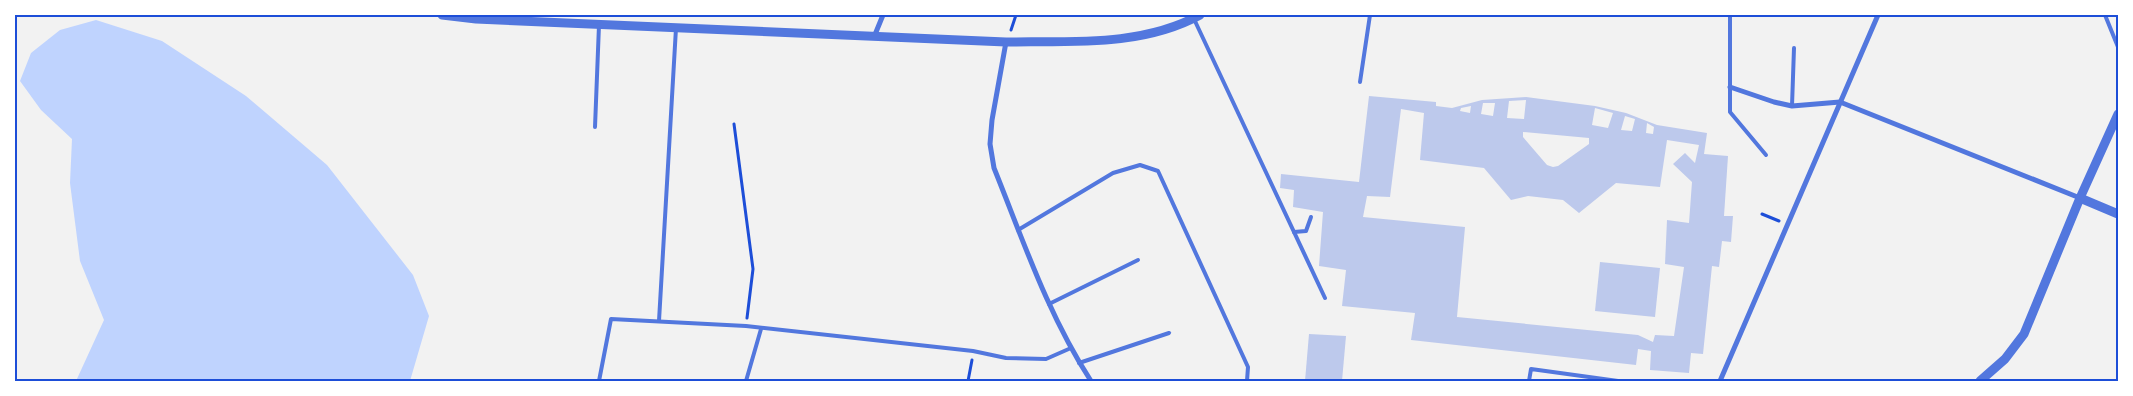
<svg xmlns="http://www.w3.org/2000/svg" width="2133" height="396" viewBox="0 0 2133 396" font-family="Figtree,sans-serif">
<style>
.water{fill:#bfd3fe}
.building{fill:#bdc9ec;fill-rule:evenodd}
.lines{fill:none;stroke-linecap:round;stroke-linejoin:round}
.path{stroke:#1d4ed8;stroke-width:3}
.service{stroke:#5277de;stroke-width:4}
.minor{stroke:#5277de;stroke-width:5}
.tertiary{stroke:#5277de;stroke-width:9}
.neatline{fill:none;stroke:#1d4ed8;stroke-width:2}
</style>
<rect width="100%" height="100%" fill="#f2f2f2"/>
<path class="water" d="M96,20L162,41L246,96L327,165L413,275L429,316L410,381H76L104,320L80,261L70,183L72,139L41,110L20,81L31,53L60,30Z"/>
<g class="building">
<path d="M1369,96L1436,102V106L1452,108L1482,100L1526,97L1595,106L1626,113L1657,125L1707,133L1704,154L1728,156L1724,216H1733L1731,242L1722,241L1719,267L1712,266L1703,354L1691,353L1689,373L1650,370L1651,351L1638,349L1636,365L1411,340L1415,313L1342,306L1346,270L1319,266L1323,212L1293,207L1294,190L1280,188L1281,174L1359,182ZM1526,100L1524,119L1507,118L1509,101ZM1483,103H1495L1493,116L1481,114ZM1471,106L1470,113L1460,111L1461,108ZM1595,108L1613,113L1608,128L1592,125ZM1401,109L1424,113L1420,160L1484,168L1511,200L1528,196L1563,200L1579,213L1616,183L1660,187L1667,140L1699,145L1695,163L1685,153L1673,164L1692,182L1689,223L1667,220L1665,264L1684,267L1674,336L1655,335L1653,342L1638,335L1457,317L1465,227L1363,217L1367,196L1390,197ZM1625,116L1635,119L1632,131L1621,130ZM1647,123L1654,127L1653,134L1646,133ZM1523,132L1589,138V144L1558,166L1553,167L1547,165L1523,137Z"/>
<path d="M1600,262L1660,268L1655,317L1595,311Z"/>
<path d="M1309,334L1346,336L1342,381H1305Z"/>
</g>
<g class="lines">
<g class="path">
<path d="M1011,30L1016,15"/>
<path d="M734,124L753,269L747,318"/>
<path d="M1762,214L1779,221"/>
<path d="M968,381L972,360"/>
</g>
<g class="service">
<path d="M1730,15V112L1766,155"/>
<path d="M2105,15L2118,47"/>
<path d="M1194,19L1325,298"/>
<path d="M1360,82L1370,15"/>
<path d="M1792,106L1794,48"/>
<path d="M595,127L599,25"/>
<path d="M1018,230L1113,173L1140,165L1158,171L1248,367L1247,381"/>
<path d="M1294,232L1306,231L1311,217"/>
<path d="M1049,304L1138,260"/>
<path d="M659,321L676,28"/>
<path d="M1079,363L1169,333"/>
<path d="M599,381L611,319L746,326L973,351L1006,358L1046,359L1071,348"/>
<path d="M746,381L761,329"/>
<path d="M1529,381L1531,369L1618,381"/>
</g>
<g class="minor">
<path d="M874,37L883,15"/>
<path d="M1006,42L992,120L990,144L994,168C1023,240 1048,315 1091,381"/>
<path d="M1730,87L1774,102L1792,106L1840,102L2080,198"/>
<path d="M1720,381L1878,15"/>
</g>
<g class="tertiary">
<path d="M442,15L476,19L1006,42C1071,41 1141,47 1200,15"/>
<path d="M2080,198L2118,214"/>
<path d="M1980,381L2005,359L2024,334L2080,198L2118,114"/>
</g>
</g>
<rect width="2133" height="396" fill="none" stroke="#ffffff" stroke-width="32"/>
<rect x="16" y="16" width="2101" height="364" class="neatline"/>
</svg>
